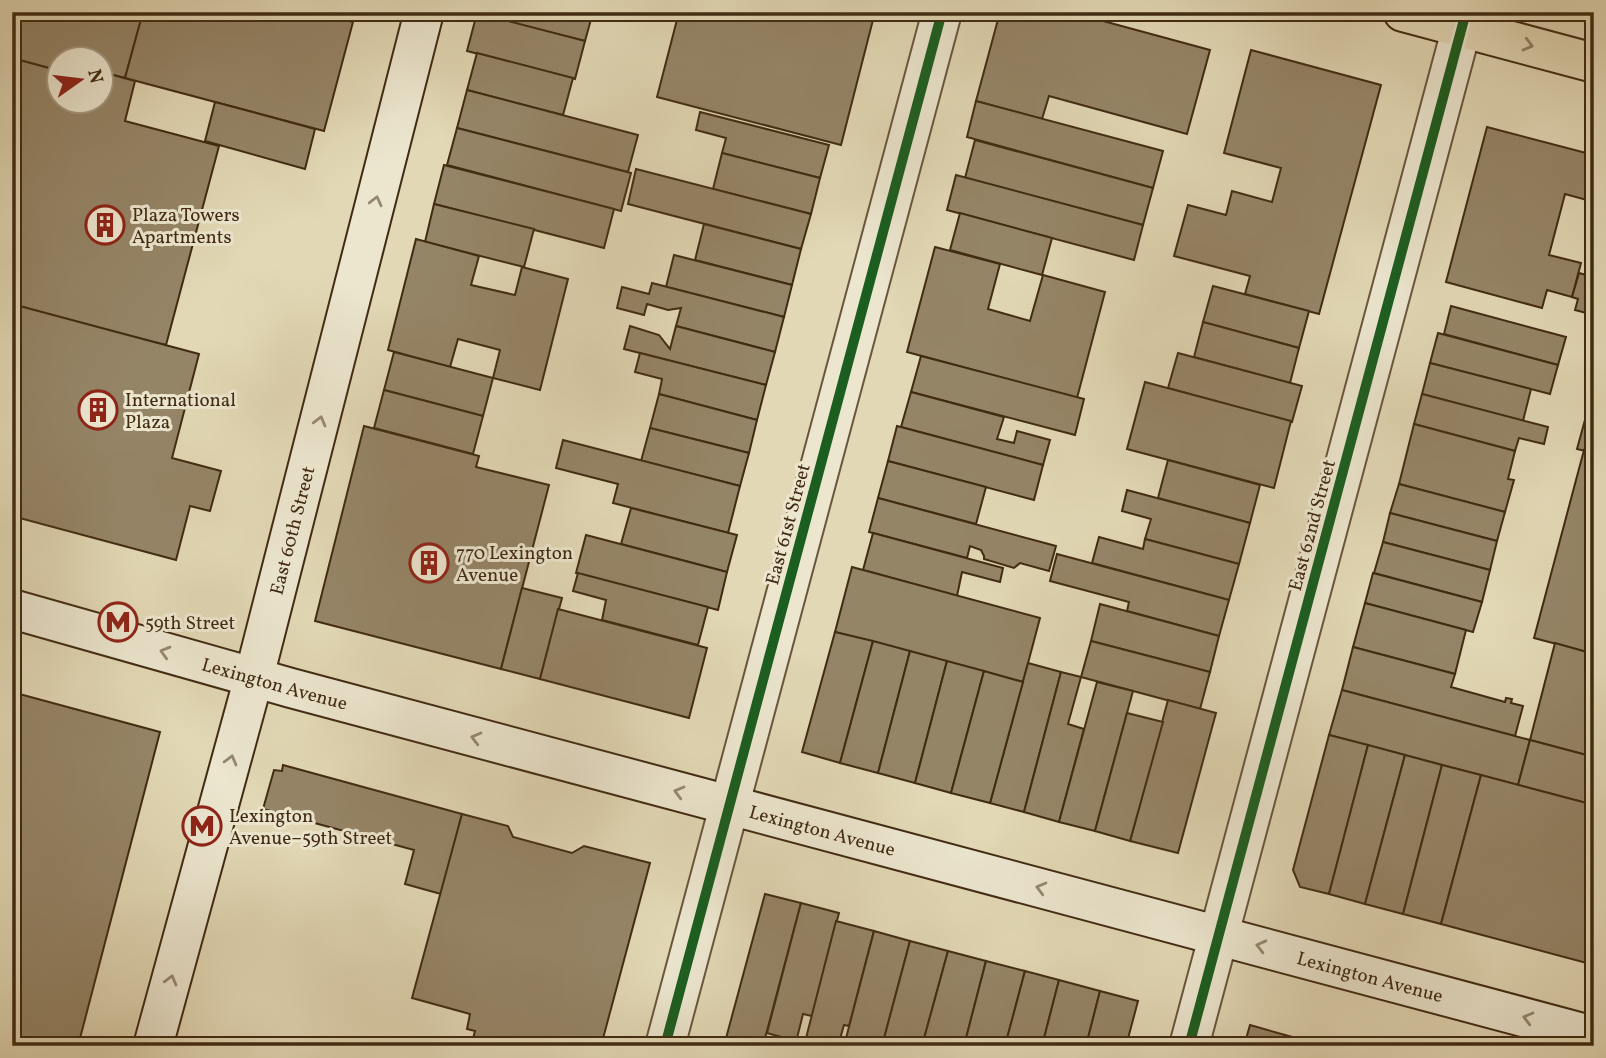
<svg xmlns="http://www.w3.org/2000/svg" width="1606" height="1058" viewBox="0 0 1606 1058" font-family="Vollkorn,serif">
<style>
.building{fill:#958567;stroke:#412b13;stroke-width:2}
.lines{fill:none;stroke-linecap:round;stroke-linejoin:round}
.street-casing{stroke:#69563c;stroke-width:42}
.secondary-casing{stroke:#412b13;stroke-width:42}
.primary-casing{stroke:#412b13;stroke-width:42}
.street{stroke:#ece6cf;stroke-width:38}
.secondary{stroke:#ece6cf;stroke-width:38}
.primary{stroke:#e2d8b5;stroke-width:38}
.cycleway-casing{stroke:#ece6cf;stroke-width:15}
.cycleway{stroke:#1b5e20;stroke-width:10}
.oneway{stroke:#928264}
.oneway2{stroke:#968871}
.labels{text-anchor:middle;stroke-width:6;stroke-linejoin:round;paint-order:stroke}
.poi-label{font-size:19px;fill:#412b13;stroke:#ece6cf;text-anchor:start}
.street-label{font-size:19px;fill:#412b13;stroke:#ece6cf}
</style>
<rect width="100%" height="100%" fill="#e2d8b5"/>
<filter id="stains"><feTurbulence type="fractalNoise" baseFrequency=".00286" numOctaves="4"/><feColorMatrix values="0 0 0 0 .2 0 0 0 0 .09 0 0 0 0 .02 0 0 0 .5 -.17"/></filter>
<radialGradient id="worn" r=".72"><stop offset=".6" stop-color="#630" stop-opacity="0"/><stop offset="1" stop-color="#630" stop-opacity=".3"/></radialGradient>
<g class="building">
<path d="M12,12H143L125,78L102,72V60H60V71L12,58Z"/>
<path d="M143,12H317L353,22L324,131L125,78Z"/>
<path d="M317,12H347L345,20Z"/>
<path d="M490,12H593L585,41L488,17Z"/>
<path d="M679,12H875L841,145L657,97Z"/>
<path d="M1000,12H1070L1210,50L1187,134L1049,96L1042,119L976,101Z"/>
<path d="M477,13L585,41L575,79L467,51Z"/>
<path d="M1251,50L1381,85L1319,314L1245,294L1250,276L1174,256L1188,205L1226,215L1232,191L1272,202L1281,168L1224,153Z"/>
<path d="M477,53L573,78L563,115L467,90Z"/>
<path d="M12,58L60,71V102H102V72L135,81L125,121L219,146L166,345L113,332L12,304Z"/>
<path d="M467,90L638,135L628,172L457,128Z"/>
<path d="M976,101L1163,151L1153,188L967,137Z"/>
<path d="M215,102L315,129L305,169L205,141Z"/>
<path d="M700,112L829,145L820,178L722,153L726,138L696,130Z"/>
<path d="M1487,127L1594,155V202L1565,194L1549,255L1581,263L1572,297L1547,290L1542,308L1446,282Z"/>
<path d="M457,128L631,173L621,211L447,165Z"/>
<path d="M975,140L1153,188L1143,225L965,178Z"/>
<path d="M722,153L820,178L811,214L713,189Z"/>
<path d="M444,165L614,209L604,248L434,204Z"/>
<path d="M636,169L811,214L801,249L628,204Z"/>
<path d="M956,175L1143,225L1134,260L947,210Z"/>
<path d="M434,204L534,229L524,267L425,242Z"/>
<path d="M960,213L1052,238L1042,275L950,250Z"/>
<path d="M704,224L801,249L792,285L695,260Z"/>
<path d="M416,239L479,256L471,285L515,295L522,267L568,279L540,390L493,378L500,350L458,339L450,367L388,350Z"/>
<path d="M935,247L1000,264L988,309L1030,321L1043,275L1105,292L1077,398L907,352Z"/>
<path d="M674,255L792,285L784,317L666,287Z"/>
<path d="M1579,273L1594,277V315L1575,310L1578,299L1572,297Z"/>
<path d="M652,283L784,317L775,352L676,326L681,308L668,310L647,304L644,315L617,308L622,287L649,294Z"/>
<path d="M1213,286L1309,311L1299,348L1203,322Z"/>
<path d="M12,304L199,354L172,458L221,471L210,511L190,506L176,560L12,516Z"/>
<path d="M1451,306L1566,337L1558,365L1444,334Z"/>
<path d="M1203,322L1299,348L1290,383L1194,357Z"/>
<path d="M630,326L659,335L670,349L676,326L775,352L766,385L624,349Z"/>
<path d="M1438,333L1558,365L1550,394L1430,363Z"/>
<path d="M394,352L493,378L483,416L384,390Z"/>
<path d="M640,353L766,385L757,420L659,394L662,379L635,372Z"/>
<path d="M1178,353L1302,386L1292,422L1168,388Z"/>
<path d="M921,356L1084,399L1075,435L911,392Z"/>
<path d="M1430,363L1531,389L1523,421L1422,394Z"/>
<path d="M1145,382L1291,421L1274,488L1127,449Z"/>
<path d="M1594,387V453L1577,449Z"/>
<path d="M384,390L483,416L473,454L374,428Z"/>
<path d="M911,392L1004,417L997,439L1014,443L1017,431L1050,440L1043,465L901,427Z"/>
<path d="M659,394L757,420L749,453L650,428Z"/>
<path d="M1422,394L1548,427L1544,444L1519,438L1515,451L1414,424Z"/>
<path d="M1414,424L1515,451L1508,479L1514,480L1505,512L1399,484Z"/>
<path d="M364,426L479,456L476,467L549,485L501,669L315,621Z"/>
<path d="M897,426L1043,465L1034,500L888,461Z"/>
<path d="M650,428L749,453L740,486L641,461Z"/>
<path d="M563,440L740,486L728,533L613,503L618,484L556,468Z"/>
<path d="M1584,450L1594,453V654L1534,638Z"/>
<path d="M1168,460L1260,485L1250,523L1158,498Z"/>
<path d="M888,461L986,487L976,524L878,498Z"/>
<path d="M1399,484L1505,512L1497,541L1390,513Z"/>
<path d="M1127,490L1250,523L1239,564L1145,539L1151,519L1122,511Z"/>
<path d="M878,498L1056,546L1049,571L1020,563L1014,568L984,559V556L981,550L970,546L967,558L869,532Z"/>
<path d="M631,508L737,535L727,572L621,544Z"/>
<path d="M1390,513L1497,541L1490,570L1383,542Z"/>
<path d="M873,533L1003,568L1000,582L962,572L957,596L863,570Z"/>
<path d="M586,535L727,572L718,610L576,573Z"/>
<path d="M1099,537L1143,549L1145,539L1239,564L1229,600L1092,563Z"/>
<path d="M1383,542L1490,570L1482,602L1374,573Z"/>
<path d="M1057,554L1229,600L1219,636L1127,611L1129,602L1050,581Z"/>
<path d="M852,567L1040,618L1023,682L835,632Z"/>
<path d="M578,573L708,607L698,645L602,620L606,600L573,591Z"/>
<path d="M1373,573L1482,602L1473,632L1365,603Z"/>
<path d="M522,588L562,598L540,679L501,669Z"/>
<path d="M1365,603L1466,630L1455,674L1353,647Z"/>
<path d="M1100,604L1219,636L1210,672L1091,641Z"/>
<path d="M558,609L707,648L689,718L540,679Z"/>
<path d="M835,632L873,641L840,763L802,752Z"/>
<path d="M873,641L910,651L878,773L840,763Z"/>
<path d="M1091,641L1210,672L1200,709L1081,677Z"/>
<path d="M1555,643L1594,654V757L1530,740Z"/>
<path d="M1353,647L1455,674L1451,687L1505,702L1506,698L1512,699L1511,703L1523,706L1515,736L1342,690Z"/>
<path d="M910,651L947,661L915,783L878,773Z"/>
<path d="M947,661L984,671L951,793L915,783Z"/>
<path d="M1028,663L1061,672L1024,812L990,803Z"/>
<path d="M984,671L1023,682L990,803L951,793Z"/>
<path d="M1061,672L1081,677L1068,724L1084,729L1059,822L1024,812Z"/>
<path d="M1097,682L1133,691L1095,831L1059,822Z"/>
<path d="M1342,690L1530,740L1518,785L1329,735Z"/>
<path d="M12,692L160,732L78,1046H12Z"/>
<path d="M1168,700L1216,713L1178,853L1130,841Z"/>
<path d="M1127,713L1163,722L1130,841L1095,831Z"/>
<path d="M1329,735L1368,745L1329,894L1300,887L1293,870Z"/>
<path d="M1530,740L1594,757V805L1518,785Z"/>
<path d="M1368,745L1405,755L1365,904L1329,894Z"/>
<path d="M1405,755L1442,765L1403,914L1365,904Z"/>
<path d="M283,765L462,814L441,894L405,884L414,850L263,809L274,770L282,771Z"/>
<path d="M1442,765L1481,775L1441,924L1403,914Z"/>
<path d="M1481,775L1594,805V965L1441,924Z"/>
<path d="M462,814L508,826L513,837L572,853L584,846L650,863L601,1046H471L475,1031L467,1029L470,1014L412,998Z"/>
<path d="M765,894L801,903L763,1046H740L725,1042Z"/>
<path d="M801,903L839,913L812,1016L803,1014L795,1046H783L785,1038L767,1033Z"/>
<path d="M836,921L874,931L849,1026L844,1025L838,1046H804Z"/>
<path d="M874,931L910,941L882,1046H844Z"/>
<path d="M910,941L948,951L922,1046H882Z"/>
<path d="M948,951L986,961L964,1046H922Z"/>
<path d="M986,961L1025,971L1005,1046H964Z"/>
<path d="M1025,971L1059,980L1042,1046H1005Z"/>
<path d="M1059,980L1100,991L1086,1046H1042Z"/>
<path d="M1100,991L1138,1001L1126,1046H1086Z"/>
<path d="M1250,1025L1285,1035L1282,1046H1244Z"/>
<path d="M1285,1035L1326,1046H1282Z"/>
</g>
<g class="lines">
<g class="street-casing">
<g id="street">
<path d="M665,1046L942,12"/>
<path d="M1189,1046L1466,12"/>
</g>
</g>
<g class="secondary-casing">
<g id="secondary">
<path id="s1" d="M12,609L291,688L1594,1036"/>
<path id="s2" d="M153,1046L254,677L424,12"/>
</g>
</g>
<g class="primary-casing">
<path id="primary" d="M1403,12L1594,63"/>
</g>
<use href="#street" class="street"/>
<use href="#secondary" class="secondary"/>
<use href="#primary" class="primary"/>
<g class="cycleway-casing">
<g id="cycleway">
<path d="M665,1046L942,12"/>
<path d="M1189,1046L1466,12"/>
</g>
</g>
<use href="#cycleway" class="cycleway"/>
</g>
<defs><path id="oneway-chevron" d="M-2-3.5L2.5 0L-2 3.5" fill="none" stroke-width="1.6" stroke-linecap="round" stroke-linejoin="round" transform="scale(1.75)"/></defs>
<use class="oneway" href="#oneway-chevron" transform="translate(1528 45) rotate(15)"/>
<g class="oneway2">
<use href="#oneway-chevron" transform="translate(376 201) rotate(-76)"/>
<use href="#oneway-chevron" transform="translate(320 421) rotate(-75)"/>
<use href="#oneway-chevron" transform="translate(165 652) rotate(-164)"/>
<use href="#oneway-chevron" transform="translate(476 738) rotate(-165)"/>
<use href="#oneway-chevron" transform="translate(231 760) rotate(-75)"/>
<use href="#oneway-chevron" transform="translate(679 792) rotate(-165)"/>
<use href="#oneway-chevron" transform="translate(1041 888) rotate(-165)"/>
<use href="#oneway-chevron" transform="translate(1261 946) rotate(-166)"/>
<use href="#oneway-chevron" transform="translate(171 980) rotate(-75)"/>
<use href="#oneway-chevron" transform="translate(1528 1018) rotate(-165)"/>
</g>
<defs>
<g id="building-ring" transform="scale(2.0125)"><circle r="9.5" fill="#ece6cf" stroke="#8f2418" stroke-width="1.5"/><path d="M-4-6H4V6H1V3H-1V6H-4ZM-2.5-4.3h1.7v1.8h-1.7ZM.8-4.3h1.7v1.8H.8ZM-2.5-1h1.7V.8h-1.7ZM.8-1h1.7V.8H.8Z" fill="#8f2418"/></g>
<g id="metro-ring" transform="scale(2.0125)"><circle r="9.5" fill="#ece6cf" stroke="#8f2418" stroke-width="1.5"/><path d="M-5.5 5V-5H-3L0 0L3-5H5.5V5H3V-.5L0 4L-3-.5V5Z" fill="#8f2418"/></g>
</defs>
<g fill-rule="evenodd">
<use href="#building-ring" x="105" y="225"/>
<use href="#building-ring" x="98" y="410"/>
<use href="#building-ring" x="429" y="563"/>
<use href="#metro-ring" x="118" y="622"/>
<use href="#metro-ring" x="202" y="826"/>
</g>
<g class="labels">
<g class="poi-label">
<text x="132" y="221">Plaza Towers<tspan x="132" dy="22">Apartments</tspan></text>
<text x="125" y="406">International<tspan x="125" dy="22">Plaza</tspan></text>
<text x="456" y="559">770 Lexington<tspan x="456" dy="22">Avenue</tspan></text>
<text x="145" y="629">59th Street</text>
<text x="229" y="822">Lexington<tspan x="229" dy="22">Avenue–59th Street</tspan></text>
</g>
<g class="street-label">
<text transform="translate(787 524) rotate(-75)" y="7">East 61st Street</text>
<text transform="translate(1311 525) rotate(-75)" y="7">East 62nd Street</text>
<text dy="7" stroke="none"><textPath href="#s2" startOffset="534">East 60th Street</textPath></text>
<text dy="7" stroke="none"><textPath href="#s1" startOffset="273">Lexington Avenue</textPath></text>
<text dy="7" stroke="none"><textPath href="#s1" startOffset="840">Lexington Avenue</textPath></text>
<text dy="7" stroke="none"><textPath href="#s1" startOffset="1407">Lexington Avenue</textPath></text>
</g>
</g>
<rect width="1606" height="1058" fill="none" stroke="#e2d8b5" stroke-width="42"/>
<rect x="14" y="14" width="1578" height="1030" fill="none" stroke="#412b13" stroke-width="3.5"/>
<rect x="21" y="21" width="1564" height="1016" fill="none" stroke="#412b13" stroke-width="2"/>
<g transform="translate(80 80) rotate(76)"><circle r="33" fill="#ece6cf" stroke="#a89b84" stroke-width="2"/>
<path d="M0-5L12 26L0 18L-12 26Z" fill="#8f2418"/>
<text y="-10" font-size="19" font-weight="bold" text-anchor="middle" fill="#412b13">N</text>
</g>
<rect width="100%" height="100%" filter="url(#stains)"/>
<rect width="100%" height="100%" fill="url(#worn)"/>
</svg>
